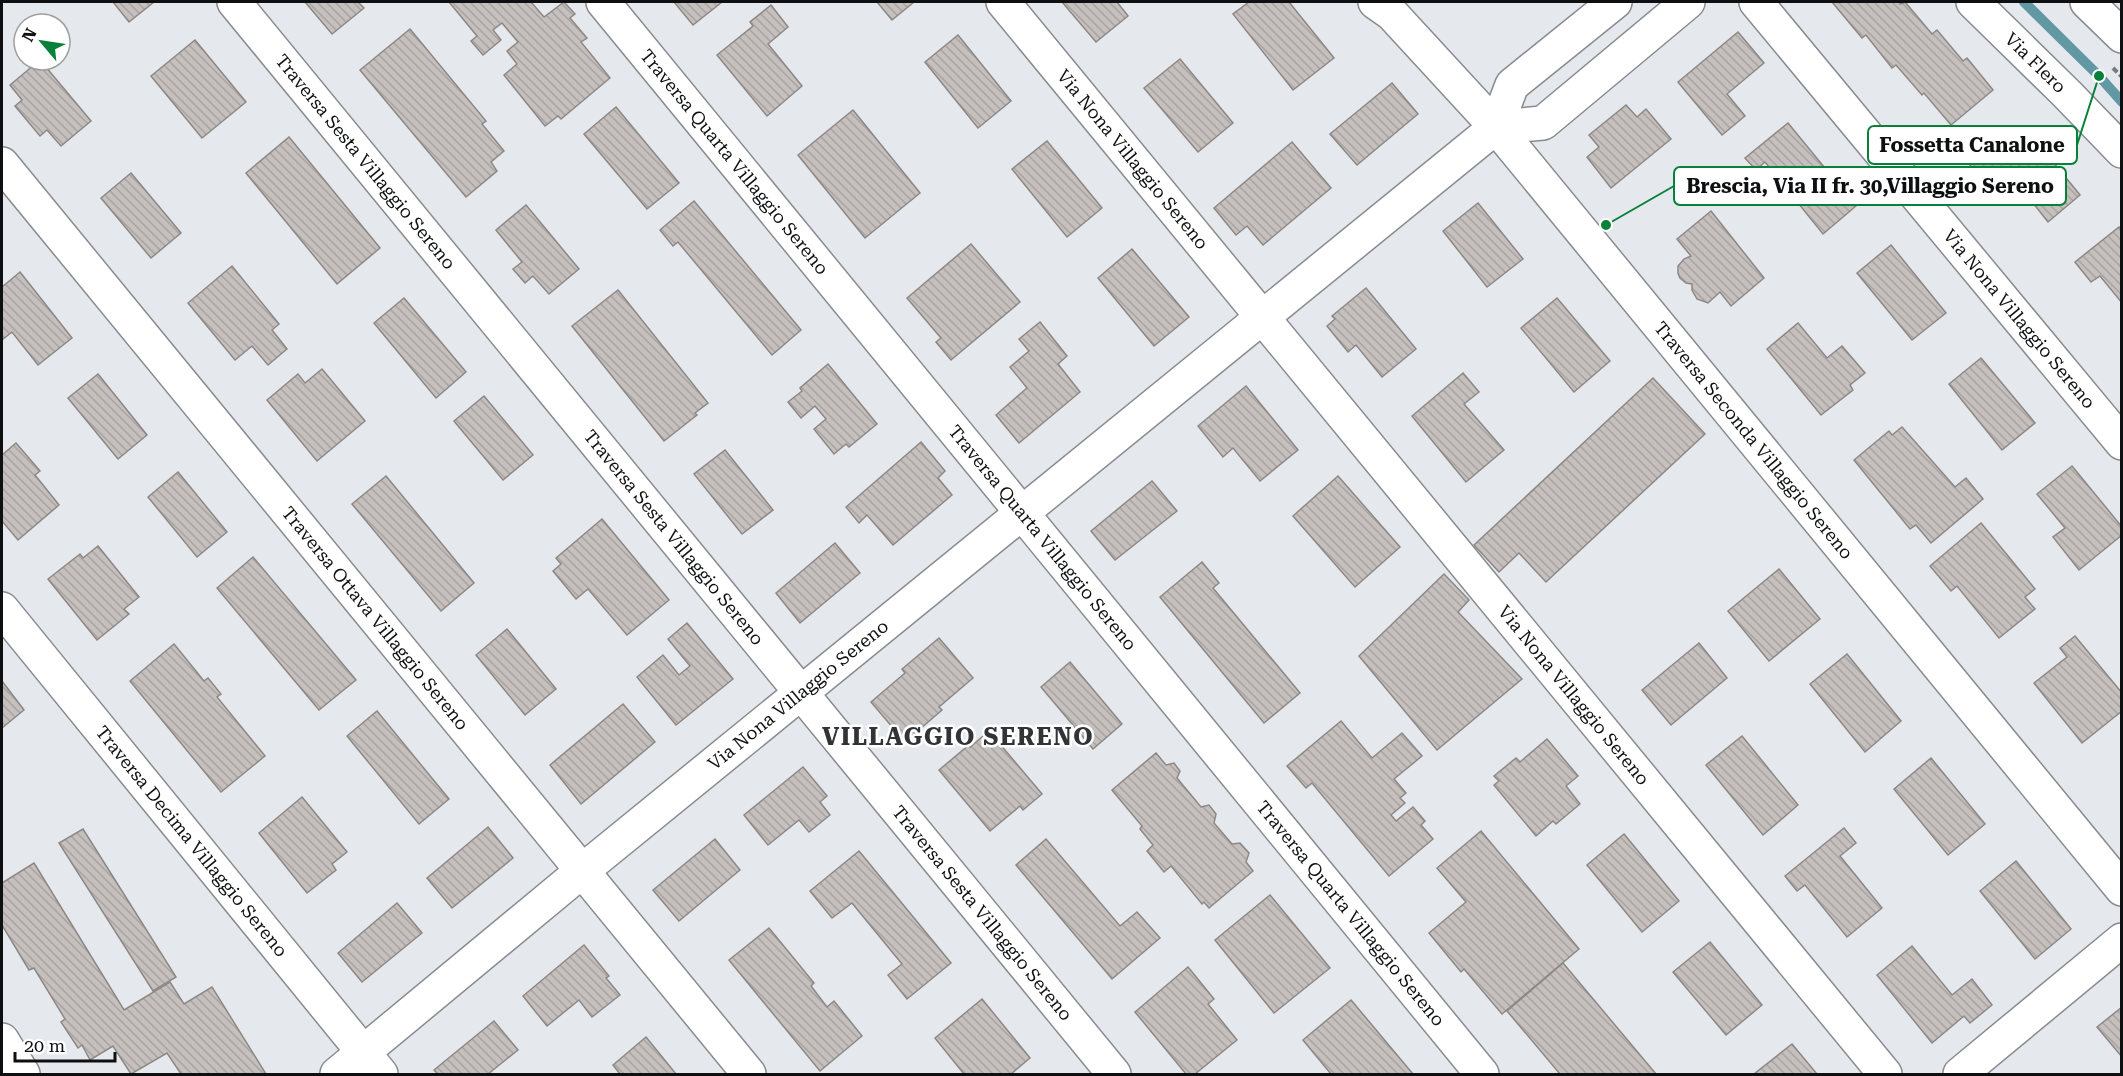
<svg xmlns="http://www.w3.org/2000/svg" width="2123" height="1076" viewBox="0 0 2123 1076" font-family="'Roboto Serif',serif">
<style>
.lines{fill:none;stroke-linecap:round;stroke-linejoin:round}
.stream{stroke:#6198a4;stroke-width:10}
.building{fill:url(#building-back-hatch);stroke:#8d8785;stroke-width:1.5}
.street-casing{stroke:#888b8f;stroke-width:36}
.secondary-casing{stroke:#888b8f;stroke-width:36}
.path{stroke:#797b7e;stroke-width:4;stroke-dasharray:6 3;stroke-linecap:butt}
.street{stroke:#fff;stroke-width:33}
.secondary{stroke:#fff;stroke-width:33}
.labels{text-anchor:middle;stroke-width:5;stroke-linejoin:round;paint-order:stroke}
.street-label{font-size:18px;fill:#0e0f11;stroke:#fff}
.district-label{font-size:24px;font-weight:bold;letter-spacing:1.5px;fill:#313337;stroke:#fff}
.leader{fill:none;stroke:#06813a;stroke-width:2}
.callout-dot{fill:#06813a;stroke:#fff;stroke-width:2}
.callout{fill:#fff;stroke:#06813a;stroke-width:2}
.callout-label{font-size:20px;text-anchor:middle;font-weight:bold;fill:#0e0f11}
</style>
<defs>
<pattern id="building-back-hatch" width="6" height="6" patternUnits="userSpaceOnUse" patternTransform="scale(1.5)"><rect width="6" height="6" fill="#c5c0bd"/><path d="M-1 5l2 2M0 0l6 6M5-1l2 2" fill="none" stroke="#a8a4a1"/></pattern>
</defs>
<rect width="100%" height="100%" fill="#e5e9ed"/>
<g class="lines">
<path class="stream" d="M2024,2L2099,76L2122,102"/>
</g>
<g class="building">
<path d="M113,2H154L129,22Z"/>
<path d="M305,2H358L364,8L332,34Z"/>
<path d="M449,2H531L544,17L564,2L575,14L570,18L587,38L581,42L610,78L561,119L558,116L545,126L504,75L517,64L507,51L518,42L502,23L493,30L501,40L483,55L471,41L477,36Z"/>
<path d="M674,2H722L693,25Z"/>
<path d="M877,2H914L892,20Z"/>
<path d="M1062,2H1117L1128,16L1096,42Z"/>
<path d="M1249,2H1289L1334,58L1293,90L1233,14Z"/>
<path d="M1832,2H1899L1900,4L1905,2L1932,34L1937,30L1963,61L1967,58L1993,90L1951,125L1924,93L1922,95L1896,65L1892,68L1866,35L1862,38Z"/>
<path d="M771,5L788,27L768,44L802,86L767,116L717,55L753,26L750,22Z"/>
<path d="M410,29L486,121L482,124L504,151L491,162L497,171L466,197L360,70Z"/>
<path d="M1738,32L1764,63L1727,94L1745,116L1722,135L1678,82Z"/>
<path d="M958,35L1011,101L978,128L925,62Z"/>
<path d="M195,40L246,102L202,138L151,76Z"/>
<path d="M1180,59L1233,123L1198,152L1144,88Z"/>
<path d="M40,60L91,121L61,146L47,130L40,136L15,106L22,100L10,85Z"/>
<path d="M1392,83L1418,114L1357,165L1330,134Z"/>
<path d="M1626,105L1637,117L1646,109L1671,139L1611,188L1587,157L1599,147L1589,135Z"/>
<path d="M616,107L679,183L647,209L584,134Z"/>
<path d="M853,110L920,193L865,238L798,155Z"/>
<path d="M1788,123L1856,206L1823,234L1765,162L1756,170L1745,158Z"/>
<path d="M1987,133L2005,156L2031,135L2080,195L2048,222L2007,170L1987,186L1961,154Z"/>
<path d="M289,137L380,248L337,284L246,173Z"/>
<path d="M1047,141L1102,208L1067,237L1012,169Z"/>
<path d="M1292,142L1331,188L1263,245L1247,226L1236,235L1214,208Z"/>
<path d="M131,173L181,233L151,258L101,198Z"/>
<path d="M694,201L801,330L772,355L678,242L673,246L660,230Z"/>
<path d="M1478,203L1523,259L1487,287L1443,231Z"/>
<path d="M526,205L579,269L549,294L533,276L525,283L513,269L522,262L496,230Z"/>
<path d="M1711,211L1764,278L1731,306L1720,292L1708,303L1697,299L1692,290V284L1686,283L1680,278L1678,273V266L1684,259L1691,256L1677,239Z"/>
<path d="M2119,227L2122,230V303L2100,276L2091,282L2075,262Z"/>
<path d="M971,244L1020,302L951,360L936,342L941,338L907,298Z"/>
<path d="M1891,245L1946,313L1912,340L1857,273Z"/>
<path d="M1132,249L1189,317L1154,346L1098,278Z"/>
<path d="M232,266L279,324L272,330L287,349L268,365L252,346L235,360L188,303Z"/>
<path d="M20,272L72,338L38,365L12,332L2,340V287Z"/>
<path d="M1366,288L1416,349L1382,377L1356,345L1348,352L1327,326L1335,319L1332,316Z"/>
<path d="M618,290L708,403L695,413L697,415L664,441L572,326Z"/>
<path d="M404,298L466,372L436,398L374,323Z"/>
<path d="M1557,298L1610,361L1574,392L1521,328Z"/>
<path d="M1040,322L1067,356L1058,364L1080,392L1019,443L996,415L1027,388L1010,367L1029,351L1019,339Z"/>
<path d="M1798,323L1827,358L1842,346L1865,373L1850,385L1853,390L1821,415L1767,349Z"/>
<path d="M1981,358L2035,423L2002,450L1949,384Z"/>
<path d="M828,364L877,424L849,447L846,444L834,454L814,429L826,419L815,406L801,418L788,402L802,391L800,388Z"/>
<path d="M322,369L365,421L317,461L267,400L298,374L305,383Z"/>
<path d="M1463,373L1479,392L1464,404L1504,450L1466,482L1412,416Z"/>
<path d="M98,374L147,435L118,459L68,398Z"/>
<path d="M1653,378L1705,434L1546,582L1519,553L1499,572L1474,545Z"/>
<path d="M1246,386L1298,450L1260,481L1233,448L1223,457L1198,426Z"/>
<path d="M484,396L533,455L503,480L454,421Z"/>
<path d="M1902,427L1955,487L1966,478L1983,499L1931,543L1916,525L1910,529L1854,460L1889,431L1892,435Z"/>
<path d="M921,442L945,471L938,478L952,495L893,545L867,515L859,523L846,507Z"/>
<path d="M16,443L40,471L35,475L59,505L18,540L2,521V455Z"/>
<path d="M725,450L773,510L742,534L694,474Z"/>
<path d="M2072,466L2122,527V535L2079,570L2053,537L2065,528L2037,494Z"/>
<path d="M178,472L227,532L197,557L148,497Z"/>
<path d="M386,476L474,583L441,611L352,504Z"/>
<path d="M1338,476L1400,547L1355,587L1293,516Z"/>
<path d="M1152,481L1177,511L1115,560L1091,531Z"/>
<path d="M602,519L669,600L627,635L588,589L576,599L553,571L561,564L556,558Z"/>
<path d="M1981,523L2035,589L2025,597L2035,609L1999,638L1957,586L1951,591L1930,566Z"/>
<path d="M835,543L860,573L800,623L776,593Z"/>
<path d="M98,546L139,597L124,609L129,614L97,640L48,579L80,554L83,558Z"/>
<path d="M253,557L356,680L319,710L217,588Z"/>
<path d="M1202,562L1219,583L1213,588L1300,693L1264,723L1160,597Z"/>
<path d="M1779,569L1820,619L1769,661L1728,611Z"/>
<path d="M1444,574L1469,600L1458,612L1522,679L1437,750L1359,656Z"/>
<path d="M687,623L733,679L676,725L637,677L663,655L679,675L690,666L668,639Z"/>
<path d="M507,629L556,689L525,715L476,655Z"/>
<path d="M2075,636L2122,693V711L2082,743L2034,683L2067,657L2060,648Z"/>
<path d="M939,638L973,678L939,707L942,710L905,742L871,702L905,673L902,669Z"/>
<path d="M1699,643L1727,678L1671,725L1642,690Z"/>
<path d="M174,644L204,681L208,678L221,694L217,697L265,756L221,792L130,681Z"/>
<path d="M1847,654L1901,721L1865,752L1810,684Z"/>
<path d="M1070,662L1122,724L1093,749L1041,687Z"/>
<path d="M2,681L24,710L2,728Z"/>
<path d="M623,704L655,742L581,804L550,765Z"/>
<path d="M377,711L449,799L419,824L347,736Z"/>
<path d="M1341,721L1372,758L1402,733L1422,756L1394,779L1406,793L1400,798L1405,803L1391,815L1396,821L1413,807L1425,821L1421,825L1433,839L1389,876L1312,783L1306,788L1287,766Z"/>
<path d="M989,731L1042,794L1023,810L1020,806L990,831L939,770L969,745L970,747Z"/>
<path d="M1742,736L1798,805L1763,835L1706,765Z"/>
<path d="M1547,739L1578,776L1566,786L1580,804L1556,824L1553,821L1536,836L1494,785L1499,781L1494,776L1516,758L1520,762Z"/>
<path d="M1156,753L1166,765L1174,763L1180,771L1177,778L1201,807L1209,805L1216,814L1214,823L1232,844L1240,843L1249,853L1246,862L1253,871L1209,908L1204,902L1202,904L1171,866L1164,872L1147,851L1153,845L1140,829L1142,826L1112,790Z"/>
<path d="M1931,758L1985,824L1948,855L1894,789Z"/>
<path d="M803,767L827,796L820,802L830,815L809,832L799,820L768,845L744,815Z"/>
<path d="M302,797L347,852L332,864L336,870L307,893L259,833Z"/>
<path d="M488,827L513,858L452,908L427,878Z"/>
<path d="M1844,828L1856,843L1840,856L1882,908L1847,937L1805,885L1797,891L1785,876Z"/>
<path d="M83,829L176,977L153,991L59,843Z"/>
<path d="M1481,831L1579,949L1502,1014L1464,969L1461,972L1429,933L1466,902L1437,868Z"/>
<path d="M1624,834L1679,901L1642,932L1587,865Z"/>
<path d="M715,839L740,870L679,921L653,890Z"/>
<path d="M1046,839L1120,926L1137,912L1160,938L1112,979L1016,865Z"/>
<path d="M859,851L951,963L907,999L888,975L902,964L852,903L832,918L810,891Z"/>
<path d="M2016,861L2071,929L2035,959L1980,891Z"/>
<path d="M34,863L124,1010L170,982L184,1004L212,987L266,1074H181L167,1053L131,1074L113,1046L90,1060L82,1045L78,1048L61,1022L65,1019L34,968L29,970L2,925V883Z"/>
<path d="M1270,895L1330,968L1274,1013L1215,940Z"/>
<path d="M397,903L422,933L362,982L338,953Z"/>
<path d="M769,928L814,983L811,986L827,1007L834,1001L862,1036L820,1071L729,960Z"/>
<path d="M1710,942L1762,1005L1726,1035L1673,972Z"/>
<path d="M584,945L609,976L606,978L620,995L592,1017L579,1000L547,1026L523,996Z"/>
<path d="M1912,946L1952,995L1972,979L1992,1005L1970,1023L1964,1016L1932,1043L1877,975Z"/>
<path d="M1563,963L1656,1074H1560L1507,1011Z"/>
<path d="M1188,967L1214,999L1208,1004L1237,1040L1195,1074H1186L1135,1012Z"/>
<path d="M982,999L1030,1058L1011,1074H964L935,1038Z"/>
<path d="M1351,1000L1413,1074H1331L1303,1040Z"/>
<path d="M2122,1007V1057L2097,1027Z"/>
<path d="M494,1021L518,1050L488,1074H438L434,1070Z"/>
<path d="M646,1037L676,1074H620L613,1065Z"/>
<path d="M1792,1044L1817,1074H1754Z"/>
</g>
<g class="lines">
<g class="street-casing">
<g id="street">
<path id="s1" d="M234,2L1114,1074"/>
<path id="s2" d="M603,2L1482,1074"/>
<path id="s3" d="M1003,2L1885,1074"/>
<path id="s4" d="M1375,2L1392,14L1496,127L2122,889"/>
<path d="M1615,2L1512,85L1496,127L1543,123L1688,2"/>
<path id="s5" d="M1756,2L2122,443"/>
<path id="s6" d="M1973,2L2067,94L2122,151"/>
<path id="s7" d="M2,164L749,1074"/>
<path id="s8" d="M2,609L381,1074"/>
<path d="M2,1040L23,1074"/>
<path id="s9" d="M337,1074L582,871L1496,127"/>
<path d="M1960,1074L2122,940"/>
</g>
</g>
<g class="secondary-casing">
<path id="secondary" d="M2087,2L2122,36"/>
</g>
<path class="path" d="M2113,68L2122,77"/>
<use href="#street" class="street"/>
<use href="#secondary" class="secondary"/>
</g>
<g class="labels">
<g class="street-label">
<text dy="6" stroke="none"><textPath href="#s6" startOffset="87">Via Flero</textPath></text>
<text dy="6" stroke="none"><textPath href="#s3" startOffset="204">Via Nona Villaggio Sereno</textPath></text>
<text dy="6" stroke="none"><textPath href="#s1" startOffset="207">Traversa Sesta Villaggio Sereno</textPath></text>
<text dy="6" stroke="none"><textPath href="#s2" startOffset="207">Traversa Quarta Villaggio Sereno</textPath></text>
<text dy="6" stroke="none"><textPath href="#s5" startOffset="412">Via Nona Villaggio Sereno</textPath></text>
<text dy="6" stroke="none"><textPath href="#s4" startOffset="580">Traversa Seconda Villaggio Sereno</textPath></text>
<text dy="6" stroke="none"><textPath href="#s2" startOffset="693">Traversa Quarta Villaggio Sereno</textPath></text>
<text dy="6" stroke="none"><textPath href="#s1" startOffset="693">Traversa Sesta Villaggio Sereno</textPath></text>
<text dy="6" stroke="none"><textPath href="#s7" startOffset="588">Traversa Ottava Villaggio Sereno</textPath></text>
<text dy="6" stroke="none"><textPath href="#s9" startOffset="597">Via Nona Villaggio Sereno</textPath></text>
<text dy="6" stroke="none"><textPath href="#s3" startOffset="898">Via Nona Villaggio Sereno</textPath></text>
<text dy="6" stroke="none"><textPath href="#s8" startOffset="300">Traversa Decima Villaggio Sereno</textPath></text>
<text dy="6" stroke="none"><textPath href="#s1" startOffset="1179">Traversa Sesta Villaggio Sereno</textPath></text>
<text dy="6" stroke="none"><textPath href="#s2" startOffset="1179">Traversa Quarta Villaggio Sereno</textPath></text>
</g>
<g class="district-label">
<text x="958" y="745">VILLAGGIO SERENO</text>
</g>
</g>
<path class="leader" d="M2099 76L2077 145M1606 225L1674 186"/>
<g class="callout-dot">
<circle cx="2099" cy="76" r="6"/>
<circle cx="1606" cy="225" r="6"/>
</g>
<g class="callout">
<rect x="1868" y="126" width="209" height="38" rx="6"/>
<rect x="1674" y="167" width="392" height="38" rx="6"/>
</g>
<g class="callout-label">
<text x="1972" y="152">Fossetta Canalone</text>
<text x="1870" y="193">Brescia, Via II fr. 30,Villaggio Sereno</text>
</g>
<rect width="2123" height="1076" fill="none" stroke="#0e0f11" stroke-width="6"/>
<g transform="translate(42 42) rotate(299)"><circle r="28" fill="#ffffff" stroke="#9f9fa0" stroke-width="1.5"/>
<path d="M0-4.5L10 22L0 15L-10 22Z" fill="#06813a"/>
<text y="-9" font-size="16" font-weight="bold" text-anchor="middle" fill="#0e0f11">N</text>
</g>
<path d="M15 1052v9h100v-9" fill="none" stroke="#0e0f11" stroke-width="3"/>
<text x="24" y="1052" font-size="18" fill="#0e0f11" stroke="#ffffff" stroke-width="4.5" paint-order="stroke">20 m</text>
</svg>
